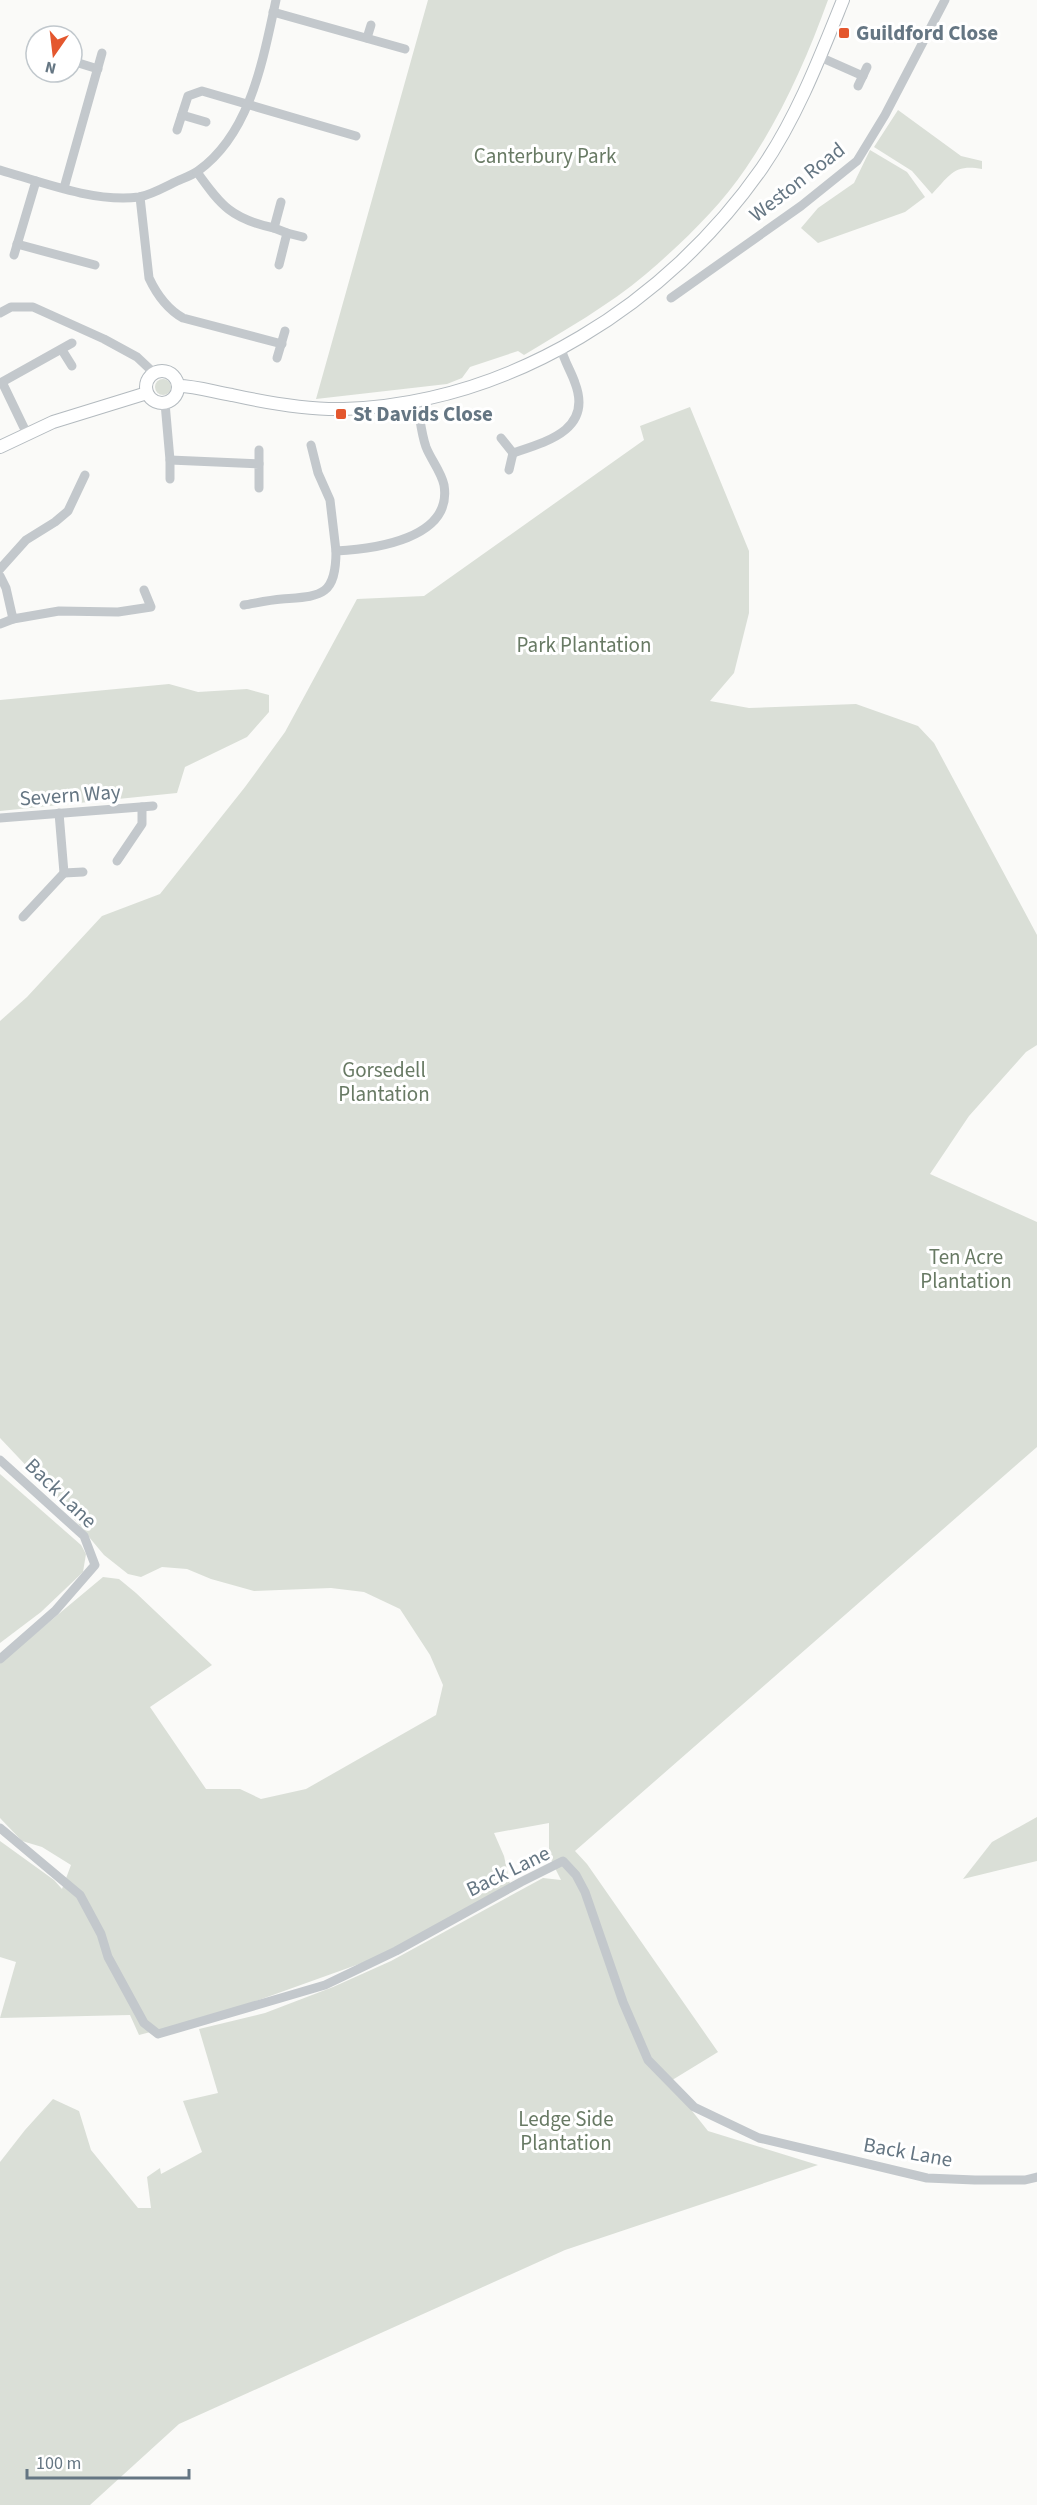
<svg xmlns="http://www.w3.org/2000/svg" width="1037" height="2505" viewBox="0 0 1037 2505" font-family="'Source Sans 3',sans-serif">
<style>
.green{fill:#dadfd7}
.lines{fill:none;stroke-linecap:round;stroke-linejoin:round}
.secondary-casing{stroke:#b3babf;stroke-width:14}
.street{stroke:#c3c8cc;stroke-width:9}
.secondary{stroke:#fff;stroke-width:12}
.poi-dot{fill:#e4572e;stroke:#fff;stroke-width:2}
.labels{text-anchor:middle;stroke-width:6;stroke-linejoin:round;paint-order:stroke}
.poi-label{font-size:21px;font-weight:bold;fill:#657683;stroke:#fff;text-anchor:start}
.park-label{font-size:21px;fill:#687a64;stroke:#fff}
.street-label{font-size:21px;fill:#657683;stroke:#fff}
</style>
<rect width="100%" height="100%" fill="#fafaf8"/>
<g class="green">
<path d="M428,0H828C807,58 781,117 746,168C719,208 682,243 646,274C608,306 565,330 524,355L518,351L470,367L462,378L447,384L316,399Z"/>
<path d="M898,110L961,156L982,161V169C954,164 950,175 932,194L912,171L874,147Z"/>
<path d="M870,150L907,172L925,197L905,212L818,243L801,228L818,208L854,183Z"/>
<circle cx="163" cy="387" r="8"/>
<path d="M690,407L749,551V613L734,673L710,701L749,708L856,704L918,726L934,743L1037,935V1045L1026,1052L969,1116L930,1174L1037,1222V1447L575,1851L587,1864L718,2052L669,2082L708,2131L818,2165L565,2250L179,2424L90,2505H0V2162L25,2130L53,2099L79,2111L91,2150L138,2208H151L147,2177L160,2168L161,2174L202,2152L183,2101L218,2093L199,2029L265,2013L333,1987L391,1961L543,1878L561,1880L549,1856V1823L494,1833L504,1856L510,1884L376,1958L220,2014L139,2035L130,2015L0,2018L16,1962L0,1957V1841L54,1880L62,1889L71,1865L42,1847L22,1841L0,1818V1663L103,1577L119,1579L136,1593L212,1665L150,1707L206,1789H240L261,1799L306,1789L436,1715L443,1685L430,1655L400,1609L364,1592L331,1588L254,1591L211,1579L187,1569L162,1567L141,1577L128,1574L104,1555L53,1494L0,1438V1021L27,997L102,916L160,894L245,787L285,732L357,599L424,596L644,440L640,426Z"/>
<path d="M169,684L198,692L247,689L269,695V712L247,737L185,767L177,793L0,811V700Z"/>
<path d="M0,1474L81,1545L86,1554L83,1572L41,1612L0,1643Z"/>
<path d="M1037,1817V1861L963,1879L992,1842Z"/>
</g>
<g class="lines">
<g class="secondary-casing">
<g id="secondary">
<circle cx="162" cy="387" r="16"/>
<path d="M178,386C196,386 214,392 232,395C268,403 308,410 344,409C512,403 668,303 762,168C797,117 820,57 843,0"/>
<path d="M0,447L53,422L147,393"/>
</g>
</g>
<g class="street">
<path d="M273,12L405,49"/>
<path d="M367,38L371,25"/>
<path d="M820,57L863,76"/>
<path d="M72,61L98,69"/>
<path d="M858,86L867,67"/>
<path d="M182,115L206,122"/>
<path d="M177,130L188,96L202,91L356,136"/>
<path d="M0,170C41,182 96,203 139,197C150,195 163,188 173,183C181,179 191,176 198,171C251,133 263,59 276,0"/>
<path d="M197,172C221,206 232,219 274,228"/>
<path d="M64,188L102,53"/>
<path d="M140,197L149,278C157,295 167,309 183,318L282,344"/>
<path d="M287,233L303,237"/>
<path d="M17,244L95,265"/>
<path d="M14,255L36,181"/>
<path d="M279,265L287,233L274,228L281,202"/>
<path d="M671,298L801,206L857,161L885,115L945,0"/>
<path d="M0,313L11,307H33L104,339L137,357L154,373"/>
<path d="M62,350L72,366"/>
<path d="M277,358L285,331"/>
<path d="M165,403L170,460V479"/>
<path d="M27,434L2,382L72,343"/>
<path d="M501,438L513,453C546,442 593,430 575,383C571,371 564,361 561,348"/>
<path d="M311,445L318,473L330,500L336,551"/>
<path d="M170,460L259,464V488"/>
<path d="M259,464V450"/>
<path d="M509,470L513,453"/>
<path d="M0,569L26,540L55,522L68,511L85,475"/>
<path d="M0,576L6,588L13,619L59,611L118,612L151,607L144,590"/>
<path d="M244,605C256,603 269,600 282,599C319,596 336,598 336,551C374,549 453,539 444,485C441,471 431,460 426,447C421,433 420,417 417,402"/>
<path d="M0,624L13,619"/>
<path d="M0,818L153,806"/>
<path d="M117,861L142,824V807"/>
<path d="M64,873L83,872"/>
<path d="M23,917L64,873L59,813"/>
<path d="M0,1460L84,1536L95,1565L55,1611L0,1659"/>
<path d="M0,1828L80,1895L101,1934L108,1957L144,2023L158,2034L325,1985L396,1951L521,1882L563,1861L576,1875L585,1892L623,2002L648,2060L694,2107L759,2138L927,2178L975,2180H1025L1037,2177"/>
</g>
<use href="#secondary" class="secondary"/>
</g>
<g class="poi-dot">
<rect x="838" y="27" width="12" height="12" rx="3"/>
<rect x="335" y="408" width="12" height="12" rx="3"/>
</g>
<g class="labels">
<g class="poi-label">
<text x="856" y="40">Guildford Close</text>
<text x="353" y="421">St Davids Close</text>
</g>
<g class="park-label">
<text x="545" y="163">Canterbury Park</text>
<text x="584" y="652">Park Plantation</text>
<text x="384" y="1077">Gorsedell<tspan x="384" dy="24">Plantation</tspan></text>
<text x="966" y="1264">Ten Acre<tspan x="966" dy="24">Plantation</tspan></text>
<text x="566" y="2126">Ledge Side<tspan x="566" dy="24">Plantation</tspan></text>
</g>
<g class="street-label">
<text transform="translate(797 182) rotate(-38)" y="7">Weston Road</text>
<text transform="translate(70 795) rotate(-4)" y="7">Severn Way</text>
<text transform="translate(61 1493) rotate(44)" y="7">Back Lane</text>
<text transform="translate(508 1871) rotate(-26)" y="7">Back Lane</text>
<text transform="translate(908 2152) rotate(10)" y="7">Back Lane</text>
</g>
</g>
<g transform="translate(54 54) rotate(194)"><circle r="28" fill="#ffffff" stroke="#c1c8cd" stroke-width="1.5"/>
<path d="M0-4.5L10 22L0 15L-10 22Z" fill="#e4572e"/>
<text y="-9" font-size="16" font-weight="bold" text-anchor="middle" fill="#657683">N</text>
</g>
<path d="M27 2469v9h162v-9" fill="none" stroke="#657683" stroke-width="3"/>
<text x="36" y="2469" font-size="18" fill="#657683" stroke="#ffffff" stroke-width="4.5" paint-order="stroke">100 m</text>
</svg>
